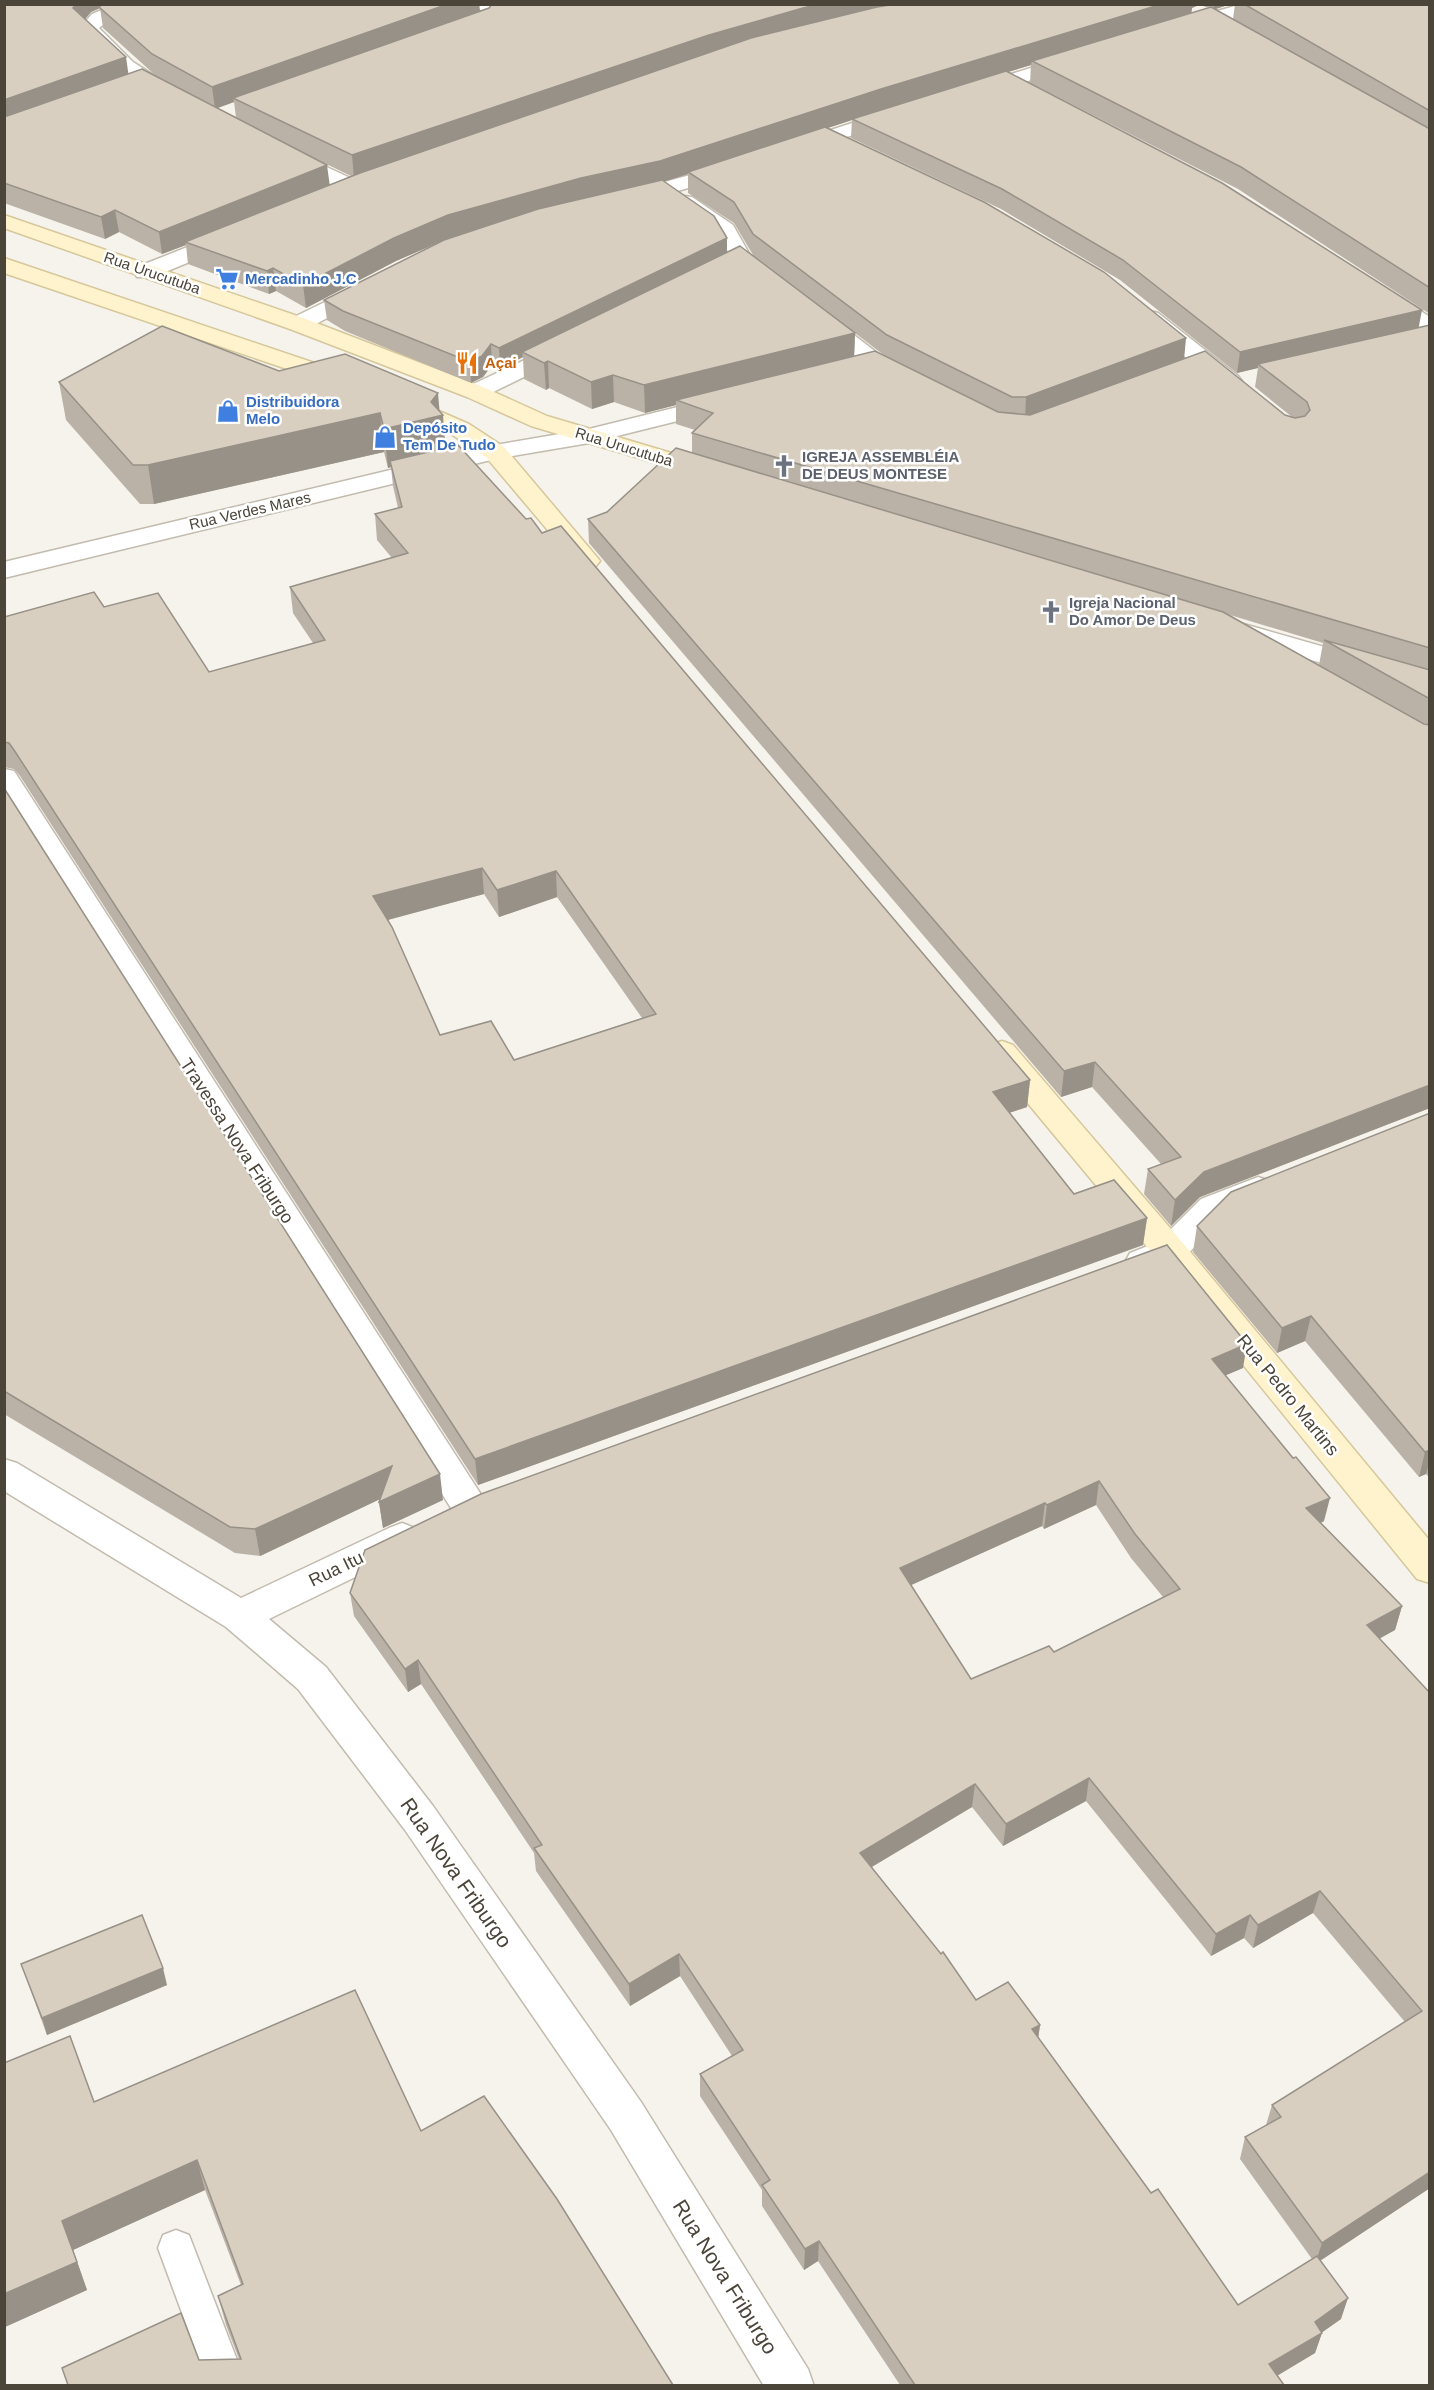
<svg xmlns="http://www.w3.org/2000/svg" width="1434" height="2390" viewBox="0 0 1434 2390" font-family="Arial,sans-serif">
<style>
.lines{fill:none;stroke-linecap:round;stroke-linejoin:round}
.lane-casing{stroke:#c2bbae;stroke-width:3}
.street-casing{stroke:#c2bbae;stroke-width:3}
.secondary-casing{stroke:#d6c79b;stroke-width:3}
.lane{fill:#fff;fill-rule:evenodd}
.street{fill:#fff;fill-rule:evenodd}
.secondary{fill:#fff3cd;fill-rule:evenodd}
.wall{fill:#bab2a6;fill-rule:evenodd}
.shaded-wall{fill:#979187}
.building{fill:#d8cfc1;stroke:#979187;stroke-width:1.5;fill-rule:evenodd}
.labels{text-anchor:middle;stroke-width:5;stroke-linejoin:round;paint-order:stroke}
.far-street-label{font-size:15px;fill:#4b4439;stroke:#fff}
.far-shop-label{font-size:15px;font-weight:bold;fill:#366cbe;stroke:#fff;text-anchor:start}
.far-food-label{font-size:15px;font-weight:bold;fill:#c56008;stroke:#fff;text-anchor:start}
.far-worship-label{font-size:15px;font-weight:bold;fill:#5b616d;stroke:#fff;text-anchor:start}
.street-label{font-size:18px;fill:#4b4439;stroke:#fff}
.near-street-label{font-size:21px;fill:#4b4439;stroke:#fff}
</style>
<rect width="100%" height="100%" fill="#f6f3ec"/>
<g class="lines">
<g class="lane-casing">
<path id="lane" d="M176,2230L189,2235L247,2386H209L158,2248L163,2235Z"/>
</g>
<g class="street-casing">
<g id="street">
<path d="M116,4H155L153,8L112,18L99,28L133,62L180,92L183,96L180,100C155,107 94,50 79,29L92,14Z"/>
<path d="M474,4H497L505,12C495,26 474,38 457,34L454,30L457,26L484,13Z"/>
<path d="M1242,4H1274L1272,8L1182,33L1172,27L1175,23Z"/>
<path d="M1073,55L1080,57L1083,61L1080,65L976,97L969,95L966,91L969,87Z"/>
<path d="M895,109L902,111L905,115L902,119L798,153L791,151L788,147L791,143Z"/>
<path d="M288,149L361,183L364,188L361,193H345L281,159L278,155L281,151Z"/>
<path d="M730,164L737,166L741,170L737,174L629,205L621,204L618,199L621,194Z"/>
<path d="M684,196L692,197L733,225L751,257L777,280L774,285C740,293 731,248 715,233C705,223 689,215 676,207L673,202L676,197Z"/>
<path d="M228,231L236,233L239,238L236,243L153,277H137L134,272L137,267Z"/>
<path d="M366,282L374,284L377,289L374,294L306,329H290L287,324L290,319Z"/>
<path d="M1383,290L1391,292L1430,317V334L1422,332L1375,302L1372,297L1375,292Z"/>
<path d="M1150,311L1158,313L1238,376L1242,381L1238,386H1222L1142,323L1139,318L1142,313Z"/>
<path d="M820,313L828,315L885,359L911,372L915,377L911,382C882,389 834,342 812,325L809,320L812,315Z"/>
<path d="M563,342L571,344L575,349L571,354L483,397H467L463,392L467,387Z"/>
<path d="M718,397L726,399L730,404L726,409L589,443L495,459L4,578V562L495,445L589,429Z"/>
<path d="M1233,621L1430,677V694L1224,635L1220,629L1224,623Z"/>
<path d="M4,769L14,771L18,777L482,1496L487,1506L482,1516L469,1520L456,1516L4,800Z"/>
<path d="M1258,1177L1270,1181L1274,1189L1270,1197L1225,1215L1182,1260L1142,1274L1130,1271L1125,1262L1130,1253L1158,1242L1201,1199Z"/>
<path d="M4,1459L17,1463L241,1598L389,1528L402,1523L415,1528L420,1538L415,1548L269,1619L326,1667L433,1806L641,2102L808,2369L814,2386H764L611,2130L405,1830L298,1689L226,1627L4,1491Z"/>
</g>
</g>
<g class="secondary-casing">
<g id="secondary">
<path d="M4,215L306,319L483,387L547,416L715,466L718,471L715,476L706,478L531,426L467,397L290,329L4,228Z"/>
<path d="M4,258L350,375L354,380L350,385H334L4,273Z"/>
<path d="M402,395L469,424L504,447L596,556L600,561L596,566L587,569L578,566L486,457L451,434L394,407L390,402L394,397Z"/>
<path d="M1002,1041L1013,1045L1182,1242L1430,1541V1583L1417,1579L1158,1260L991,1059L986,1052L991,1045Z"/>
</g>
</g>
<use href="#lane" class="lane"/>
<use href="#street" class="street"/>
<use href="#secondary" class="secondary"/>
</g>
<g class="wall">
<path d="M4,4H479L480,11L489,8L492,4H1231L1215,9L1233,19L1235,4H1430V314L1238,189L1030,83L1031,65L1008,72L1419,328L1430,325V1108L1200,1197L1171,1226L1144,1194L1148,1169L1161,1164L1092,1087L1061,1097L589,543L588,519L607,512L692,453V433L695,430L676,424V405L645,413L614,402L592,409L549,388L546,390L524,379L523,357L500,368L492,365L483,377L471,383L345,331L327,320L324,300L464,234L449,238L396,261L306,308L276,291L269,294L188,264L186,245L162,254L119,232L105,239L4,203ZM1200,5L1209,8L1191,13L1192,8ZM100,8L103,28L155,75L175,86L128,74L85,19L91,12ZM234,102L236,117L217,108ZM852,120L851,138L1001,209L1120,280L1237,373L1258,368L1255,387L1292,417L1285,415L1184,359L828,128ZM316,159L351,176L329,185ZM688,174V193L734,223L753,255L727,253V238L664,181ZM855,333L885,356H854ZM1230,615L1323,643L1319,665L1427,725L1424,724Z"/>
<path d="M279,371L440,412L445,448L542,533L1030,1080L1027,1107L1009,1113L1074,1194L1147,1218L1143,1245L478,1485L20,776L14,769L4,767V617L104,607L209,672L313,643L293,613L290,587L392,558L377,540L375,514L398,508L393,486L391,467L388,468L384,452L154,504H140L66,420L59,382ZM484,894L499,917L557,897L642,1018L514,1060L440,1035L388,920Z"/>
<path d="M4,788L443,1500L383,1528L379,1502L380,1499L260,1556L235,1553L4,1414Z"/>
<path d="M1430,1113V1478L1426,1474L1419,1477L1305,1341L1277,1353L1193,1252L1197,1226Z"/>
<path d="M1243,1368L1225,1375L1324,1521L1321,1523L1402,1606L1395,1630L1379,1638L1430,1693V2188L1320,2261L1341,2319L1322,2332L1315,2353L1277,2376L1284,2385H900L818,2261L804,2270L762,2206V2190L700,2096V2074L732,2056L680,1976L630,2006L536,1871L534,1853L421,1684L408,1692L354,1616L350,1593ZM1096,1505L1131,1558L1163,1597L1054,1652L971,1679L911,1585L1042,1526L1044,1529ZM1086,1801L1211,1956L1244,1938L1253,1948L1313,1913L1405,2022L1272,2105L1266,2125L1245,2137L1240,2159L1312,2259L1238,2305L1151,2193L1038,2037L1040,2025L976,2000L872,1867L972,1807L1003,1846Z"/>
<path d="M21,1964L167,1985L47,2035Z"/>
<path d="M94,2102L421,2131L673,2385L199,2360L239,2359L226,2325L218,2296L241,2285L205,2190L73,2250L87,2290L5,2327Z"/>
</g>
<g class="shaded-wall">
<path d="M76,4H109L91,12L77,29L73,8Z"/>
<path d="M448,4H479L480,12L233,98L234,102L215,109L212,87Z"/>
<path d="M819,4H939L354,178L352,155L709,35L803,8Z"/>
<path d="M1162,4H1200L1192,8L1191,16L1032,61L1031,65L852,119V120L690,173L688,172V174L660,183L582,200L449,238L396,261L306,308L303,285L394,238L448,215L881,89Z"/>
<path d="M1214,4H1231L1213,10Z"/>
<path d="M126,57L129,78L4,123V100Z"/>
<path d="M327,165L330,187L185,242L186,245L162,254L159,232Z"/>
<path d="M115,210L119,232L105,239L101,217Z"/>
<path d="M727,238V258L522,352L523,357L500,368L499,348Z"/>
<path d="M273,268L276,291L269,294L267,271Z"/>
<path d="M1422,310L1418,331L1258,364V368L1237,373L1240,352Z"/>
<path d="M855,333L854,360L676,400V405L645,413L644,385Z"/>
<path d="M1186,338L1184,360L1025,420L1026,397Z"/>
<path d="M491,344L492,365L483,377L471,383L470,362Z"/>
<path d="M548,361L549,388L546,390L544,363Z"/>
<path d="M613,375L614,402L592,409L591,382Z"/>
<path d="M438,393L440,416L443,415L446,454L390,461L391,467L388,468L384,429L431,402Z"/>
<path d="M380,413L384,452L154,504L148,465Z"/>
<path d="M482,868L484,894L376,923L373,896Z"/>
<path d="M556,871L557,897L499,917L497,890Z"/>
<path d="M1095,1062L1092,1087L1061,1097L1064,1071Z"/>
<path d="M1030,1080L1027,1107L990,1119L993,1092Z"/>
<path d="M1430,1085V1108L1200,1197L1171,1226L1175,1200L1204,1172Z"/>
<path d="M1147,1218L1143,1245L478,1485L475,1459Z"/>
<path d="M1311,1316L1305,1341L1277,1353L1282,1328Z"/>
<path d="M1247,1344L1243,1368L1208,1383L1212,1359Z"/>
<path d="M1430,1450V1461L1426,1474L1419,1477L1425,1452Z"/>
<path d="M392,1466L395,1492L260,1556L255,1529Z"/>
<path d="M440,1474L443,1500L383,1528L379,1502Z"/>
<path d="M1099,1481L1096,1505L1044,1529L1047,1505Z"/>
<path d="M1330,1498L1324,1521L1301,1532L1306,1508Z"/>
<path d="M1045,1503L1042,1526L898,1591L900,1568Z"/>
<path d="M1402,1606L1395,1630L1361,1649L1367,1625Z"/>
<path d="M418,1660L421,1684L408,1692L405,1669Z"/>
<path d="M1089,1778L1086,1801L1003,1846L1006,1824Z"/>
<path d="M975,1784L972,1807L858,1875L860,1853Z"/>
<path d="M1320,1891L1313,1913L1253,1948L1258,1925Z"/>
<path d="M1250,1915L1244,1938L1211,1956L1216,1934Z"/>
<path d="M679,1954L680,1976L630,2006L629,1984Z"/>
<path d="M163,1968L167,1985L47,2035L42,2018Z"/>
<path d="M1040,2025L1037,2047L1032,2029Z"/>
<path d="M197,2160L205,2190L73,2250L87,2290L5,2327L4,2294L62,2221Z"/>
<path d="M1430,2172V2188L1315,2264L1322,2243Z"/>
<path d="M819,2241L818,2261L804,2270L805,2249Z"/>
<path d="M1348,2298L1341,2319L1317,2336L1322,2333L1315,2353L1263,2384L1269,2364L1315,2322Z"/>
</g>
<g class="building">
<path d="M4,4H76L73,8L126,57L4,100Z"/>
<path d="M103,4H448L212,87L152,54L99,7Z"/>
<path d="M492,4H819L803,8L709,35L352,155L233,98L489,8Z"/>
<path d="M896,4H1162L881,89L660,161L581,178L448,215L394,238L303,285L273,268L267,271L185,242L360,173L751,38L877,7Z"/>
<path d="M1244,4H1430V111Z"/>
<path d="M1211,7L1430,129V288L1241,167L1032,61Z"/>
<path d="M142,69L327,165L159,232L115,210L101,217L4,183V117Z"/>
<path d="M1006,71L1222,183L1422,310L1240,352L1123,260L1002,189L852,119Z"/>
<path d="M825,127L984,202L1104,272L1186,338L1026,397H1012L887,335L753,234L734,202L688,172Z"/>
<path d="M662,180L714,216L727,238L499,348L491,344L482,356L470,362L343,311L324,300L444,240L538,209Z"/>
<path d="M740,246L855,333L644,385L613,375L591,382L548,361L544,363L522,352Z"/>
<path d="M1430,325V648L692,433L713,413L676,400L875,351L998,412L1030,415L1205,351L1285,415L1295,418L1305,416L1310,410L1307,402L1258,364Z"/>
<path d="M162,326L279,371L345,354L438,393L431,402L443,415L384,429L380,413L148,465H133L59,382Z"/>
<path d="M458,445L526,519L531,518L542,533L561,526L1030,1080L993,1092L1074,1194L1114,1180L1147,1218L475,1459L14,750L9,743L4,742V617L94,592L104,607L158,593L209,672L325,640L290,587L408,553L375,514L402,507L390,461ZM482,868L497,890L556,871L656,1014L514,1060L491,1021L440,1035L392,927L373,896Z"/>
<path d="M676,448L1223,612L1424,724L1430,725V1085L1204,1172L1175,1200L1148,1169L1181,1157L1095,1062L1064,1071L588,519L607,512Z"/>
<path d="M1324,640L1430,670V699Z"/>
<path d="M4,788L440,1474L379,1502L392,1466L255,1529L230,1527L4,1391Z"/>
<path d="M1430,1113V1450L1425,1452L1311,1316L1282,1328L1197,1226L1231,1192Z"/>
<path d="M1167,1245L1247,1344L1212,1359L1293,1458L1296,1457L1330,1498L1306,1508L1402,1606L1367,1625L1430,1693V2172L1322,2243L1245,2137L1281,2117L1272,2105L1422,2011L1320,1891L1258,1925L1250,1915L1216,1934L1089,1778L1006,1824L975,1784L860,1853L941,1954L943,1952L976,2000L1008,1982L1040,2025L1032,2029L1151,2193L1158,2189L1238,2305L1317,2256L1348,2298L1315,2322L1322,2333L1269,2364L1284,2385H915L819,2241L805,2249L762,2185L770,2180L700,2074L743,2050L679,1954L629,1984L534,1848L542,1845L418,1660L405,1669L350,1593L365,1550L481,1494ZM1099,1481L1135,1534L1180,1589L1054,1652L1049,1646L971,1679L900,1568L1045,1503L1047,1505Z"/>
<path d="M142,1915L163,1968L42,2018L21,1964Z"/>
<path d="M355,1990L421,2131L484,2096L557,2199L673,2385H68L62,2368L181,2313L199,2360L241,2359L218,2296L243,2284L197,2160L62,2221L77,2262L4,2294V2063L70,2036L94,2102Z"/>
</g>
<defs>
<g id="supermarket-bare" transform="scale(1.8)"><path d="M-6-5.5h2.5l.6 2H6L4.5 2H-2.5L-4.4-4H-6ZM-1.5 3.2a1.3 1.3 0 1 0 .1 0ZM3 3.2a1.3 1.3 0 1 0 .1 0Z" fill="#3f7fe0" stroke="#fff" stroke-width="2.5" paint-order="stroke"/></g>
<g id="restaurant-bare" transform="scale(1.8)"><path d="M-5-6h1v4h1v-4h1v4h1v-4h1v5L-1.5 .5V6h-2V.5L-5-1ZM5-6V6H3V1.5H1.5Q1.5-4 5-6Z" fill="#e8710a" stroke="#fff" stroke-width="2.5" paint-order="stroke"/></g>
<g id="shop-bare" transform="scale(1.8)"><path d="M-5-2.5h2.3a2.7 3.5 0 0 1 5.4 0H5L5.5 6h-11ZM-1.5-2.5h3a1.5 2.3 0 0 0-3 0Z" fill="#3f7fe0" stroke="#fff" stroke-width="2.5" paint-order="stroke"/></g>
<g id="church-bare" transform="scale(1.8)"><path d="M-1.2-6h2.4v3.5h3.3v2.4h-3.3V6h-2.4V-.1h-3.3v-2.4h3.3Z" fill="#6b7280" stroke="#fff" stroke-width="2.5" paint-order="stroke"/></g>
</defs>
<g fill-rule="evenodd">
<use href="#supermarket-bare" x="227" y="279"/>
<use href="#restaurant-bare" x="467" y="363"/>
<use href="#shop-bare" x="228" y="411"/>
<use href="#shop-bare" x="385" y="437"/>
<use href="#church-bare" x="784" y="466"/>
<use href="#church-bare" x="1051" y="612"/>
</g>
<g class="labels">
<g class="far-street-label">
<text transform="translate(152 273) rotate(19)" y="5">Rua Urucutuba</text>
<text transform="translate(624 447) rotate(17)" y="5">Rua Urucutuba</text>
<text transform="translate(250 511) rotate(-13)" y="5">Rua Verdes Mares</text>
</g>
<g class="far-shop-label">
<text x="245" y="284">Mercadinho J.C</text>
<text x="246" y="407">Distribuidora<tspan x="246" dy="17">Melo</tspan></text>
<text x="403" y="433">Depósito<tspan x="403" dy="17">Tem De Tudo</tspan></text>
</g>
<g class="far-food-label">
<text x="485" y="368">Açai</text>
</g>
<g class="far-worship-label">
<text x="802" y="462">IGREJA ASSEMBLÉIA<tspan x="802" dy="17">DE DEUS MONTESE</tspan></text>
<text x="1069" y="608">Igreja Nacional<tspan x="1069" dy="17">Do Amor De Deus</tspan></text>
</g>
<g class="street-label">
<text transform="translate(237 1141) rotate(57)" y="6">Travessa Nova Friburgo</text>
<text transform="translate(1288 1395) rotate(51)" y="6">Rua Pedro Martins</text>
<text transform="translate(336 1569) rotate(-26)" y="6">Rua Itu</text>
</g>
<g class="near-street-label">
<text transform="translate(456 1873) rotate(55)" y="7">Rua Nova Friburgo</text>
<text transform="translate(725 2277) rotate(58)" y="7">Rua Nova Friburgo</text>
</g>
</g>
<rect width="1434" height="2390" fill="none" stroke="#4b4439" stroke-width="12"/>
</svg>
